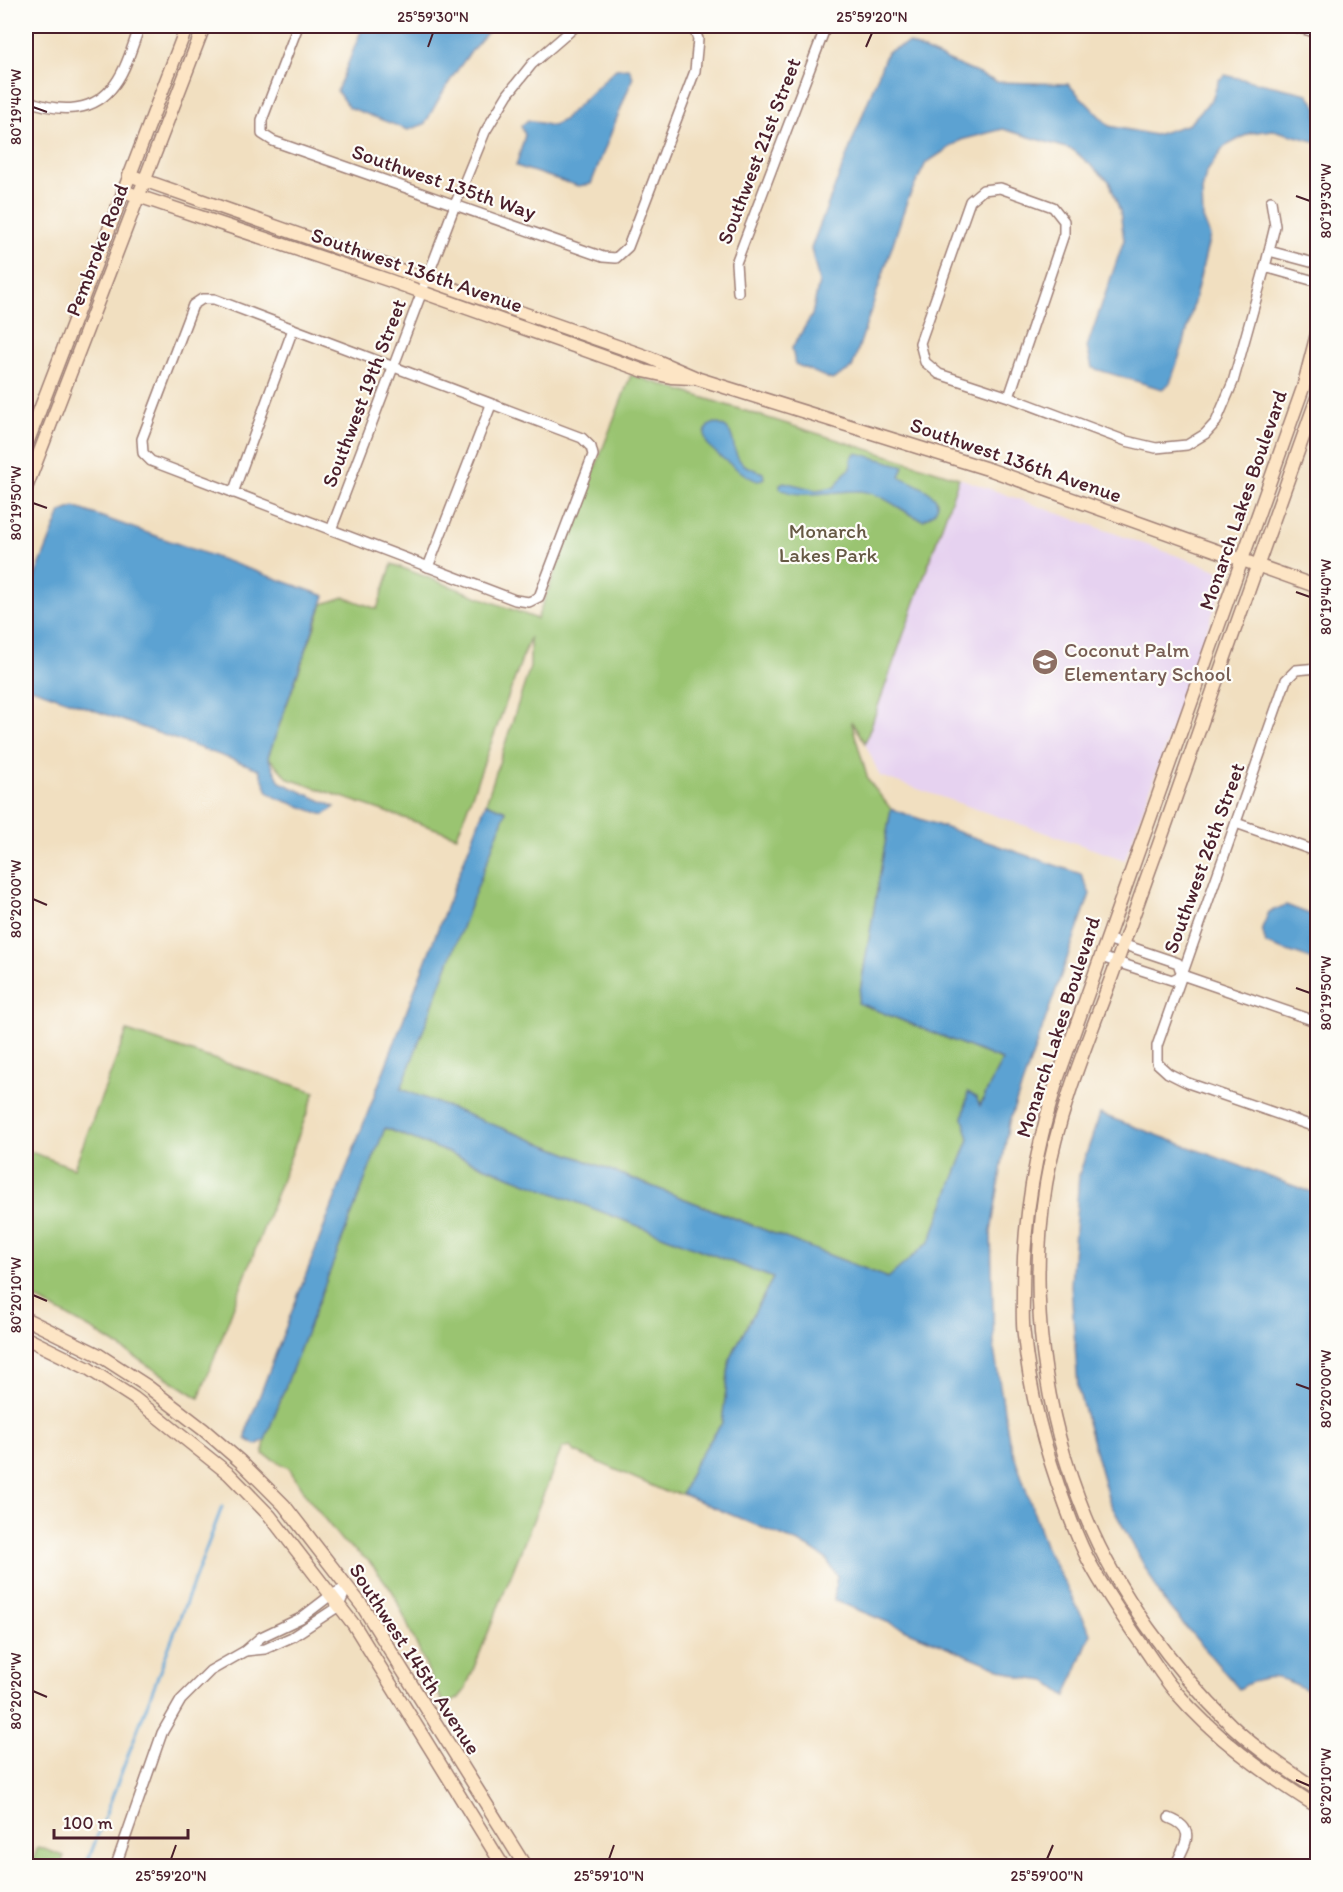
<svg xmlns="http://www.w3.org/2000/svg" width="1343" height="1892" viewBox="0 0 1343 1892" font-family="Itim,sans-serif">
<style>
.built{fill:#e6d2f0}
.green{fill:#9ac471;stroke:#72724e;stroke-width:1.5}
.water{fill:#5ca2d2;stroke:#53607e;stroke-width:1.5}
.lines{fill:none;stroke-linecap:round;stroke-linejoin:round}
.stream{stroke:#5ca2d2;stroke-width:3}
.street-casing{stroke:#9e7f76;stroke-width:12}
.secondary-casing{stroke:#9e7f76;stroke-width:15}
.street{stroke:#fff;stroke-width:9}
.secondary{stroke:#fde5c5;stroke-width:12}
.ticks{fill:none;stroke:#4a1f2b;stroke-width:2}
.labels{text-anchor:middle;stroke-width:4.5;stroke-linejoin:round;paint-order:stroke}
.street-label{font-size:21px;fill:#4a1f2b;stroke:#fdfcf7}
.park-label{font-size:21px;fill:#665944;stroke:#fdfcf7}
.education-label{font-size:21px;fill:#785e54;stroke:#fdfcf7;text-anchor:start}
.neatline{fill:none;stroke:#4a1f2b;stroke-width:2}
.ticks-label{font-size:15px;text-anchor:middle;fill:#4a1f2b}
</style>
<rect width="100%" height="100%" fill="#fdfcf7"/>
<filter id="ink" filterUnits="userSpaceOnUse"><feTurbulence type="fractalNoise" baseFrequency=".0167" numOctaves="2"/><feDisplacementMap in="SourceGraphic" scale="12" xChannelSelector="R" yChannelSelector="G"/><feConvolveMatrix kernelMatrix="1 2 1 2 8 2 1 2 1" color-interpolation-filters="sRGB"/></filter>
<filter id="wash" filterUnits="userSpaceOnUse"><feTurbulence type="fractalNoise" baseFrequency=".008" numOctaves="4" result="noise"/><feDisplacementMap in="SourceGraphic" scale="24" xChannelSelector="R" yChannelSelector="G"/><feGaussianBlur stdDeviation="1.35" result="paint"/><feColorMatrix in="noise" values="0 0 0 0 0 0 0 0 0 0 0 0 0 0 0 0 0 1.4 0 .05"/><feComposite in="paint" operator="in"/></filter>
<g filter="url(#wash)">
<rect width="100%" height="100%" fill="#f1dfc0"/>
<path class="built" d="M959,478L1217,570L1224,582L1125,860L880,776L865,743Z"/>
<g class="green">
<path d="M631,375L959,478L865,743L851,721L868,780L891,809L858,1003L1002,1060L979,1107L963,1117L969,1139L930,1242L889,1278L401,1089L506,811L486,803L530,667V637L457,836L289,779L268,757L323,604L344,597L377,609L392,564L537,619Z"/>
<path d="M127,1031L315,1092L199,1398L96,1332L26,1293V1150L74,1168Z"/>
<path d="M385,1128L773,1278L730,1358L722,1423L695,1463L682,1494L666,1492L573,1451L570,1446L562,1448L465,1690L458,1699L445,1705L438,1693L393,1592L369,1561L342,1541L305,1494L289,1468L263,1454L265,1440Z"/>
<path d="M38,1847L64,1856L60,1866H31Z"/>
</g>
<g class="water">
<path d="M363,26H494C465,54 444,88 425,124L408,130L348,107L337,91Z"/>
<path d="M908,43L997,82L1068,84L1109,126L1155,135L1189,124L1212,99L1219,80L1225,75L1308,94L1317,107V142L1273,130L1250,133L1224,147L1206,173L1202,191L1203,218L1210,236L1184,343L1170,383L1162,389L1092,368L1087,347L1124,240L1120,211L1109,181L1073,150L1003,129L961,140L926,163L907,201L852,368L832,380L795,364L792,348L812,315L819,282L811,248L887,52Z"/>
<path d="M629,68L633,77L591,184L578,186L516,166L525,135L521,126L528,120L553,126L563,120L616,69Z"/>
<path d="M715,423C740,429 728,447 741,462C745,467 756,470 763,473L764,478L758,481C747,478 712,452 707,443C705,440 705,436 705,433L708,426Z"/>
<path d="M855,453L861,454L904,466L900,477C918,485 959,501 923,520C900,512 881,490 855,491C838,491 793,500 780,488V484L784,482L816,490L835,487L844,474L851,468V459Z"/>
<path d="M74,507L325,596L268,757L280,782L335,807L324,815L277,798L268,792L259,769L26,686V599L61,512Z"/>
<path d="M486,803L506,811L401,1089L888,1278L930,1241L969,1139L963,1118L968,1092L976,1097L980,1106L1002,1060L858,1003L891,809L1081,874L1090,894L1009,1122L991,1232L994,1349L1009,1440L1046,1548L1091,1633L1066,1696L1046,1681L1022,1678L834,1600L837,1575L826,1559L808,1547L682,1494L695,1463L722,1423L730,1358L773,1278L385,1128L265,1440L256,1445L246,1439L247,1429Z"/>
<path d="M1286,905L1317,917V961L1266,944L1262,928L1269,912Z"/>
<path d="M1100,1114L1305,1190L1317,1193L1318,1680L1312,1692C1282,1678 1270,1669 1239,1689L1163,1600L1109,1501L1078,1389L1071,1285L1079,1175Z"/>
</g>
<g class="lines">
<path class="stream" d="M86,1866L222,1507"/>
</g>
</g>
<g filter="url(#ink)">
<g class="lines">
<g class="street-casing">
<g id="street">
<path d="M298,26L262,120V134L273,141L603,257L616,258L628,247L695,71L698,39L693,26"/>
<path d="M1292,26L1318,33"/>
<path d="M26,100C54,111 89,115 111,89C126,72 132,46 140,26"/>
<path d="M1269,251L1318,264"/>
<path d="M1265,267L1318,282"/>
<path d="M738,292L736,263L826,26"/>
<path d="M202,299H214L582,438L591,447L593,455L539,597L529,602L515,600L151,461L143,453L142,439L193,305Z"/>
<path d="M1009,397L1064,234V221L1053,207L1000,188L983,190L970,201L920,343L925,362L939,374L1009,397L1126,441L1156,448L1187,445L1205,434L1216,422L1233,382L1265,267L1275,226L1271,201"/>
<path d="M233,493L293,329"/>
<path d="M331,530L455,205L485,132L508,94L532,64L576,26"/>
<path d="M428,567L491,405"/>
<path d="M1318,668L1296,670L1286,680L1157,1046V1063L1168,1073L1188,1083L1318,1128"/>
<path d="M1236,823L1318,852"/>
<path d="M1107,939L1178,963L1182,975"/>
<path d="M1101,957L1172,980L1182,975L1318,1022"/>
<path d="M245,1651L265,1649L292,1637L339,1606L347,1587"/>
<path d="M1169,1818C1198,1829 1185,1844 1175,1866"/>
<path d="M116,1865L162,1733L181,1700L210,1671L245,1651L261,1637L301,1618L331,1595L347,1587"/>
</g>
</g>
<g class="secondary-casing">
<g id="secondary">
<path d="M129,175L648,357L699,379L991,470L1318,587"/>
<path d="M123,191L388,280L644,371L671,377L692,378"/>
<path d="M1318,330L1303,388L1057,1080C1035,1152 1023,1219 1023,1294C1023,1308 1022,1322 1024,1335C1030,1395 1045,1451 1066,1507C1073,1526 1081,1547 1091,1565C1106,1593 1124,1619 1142,1645C1153,1660 1162,1676 1174,1690C1214,1737 1265,1774 1318,1807"/>
<path d="M1318,395C1264,546 1211,696 1158,847C1140,895 1124,944 1106,992C1082,1055 1057,1118 1046,1184C1028,1296 1043,1412 1086,1517C1116,1591 1174,1670 1231,1725C1257,1750 1288,1771 1318,1790"/>
<path d="M26,446L187,26"/>
<path d="M26,488L204,26"/>
<path d="M26,1319L99,1355L147,1386L204,1430L241,1462L284,1505L363,1607L525,1866"/>
<path d="M26,1338L89,1369L134,1398L229,1474L270,1516L354,1625L503,1866"/>
</g>
</g>
<use href="#street" class="street"/>
<use href="#secondary" class="secondary"/>
</g>
</g>
<path class="ticks" d="M428,47L433,33M866,47L872,33M33,107L47,112M1296,196L1310,201M33,503L47,508M1296,592L1310,597M33,899L47,905M1296,988L1310,993M33,1295L47,1301M1296,1384L1310,1389M33,1691L47,1697M1296,1780L1310,1786M171,1859L176,1845M609,1859L614,1845M1047,1859L1053,1845"/>
<defs>
<g id="school-disc" transform="scale(1.35)"><circle r="9.5" fill="#8d6e63" stroke="#fdfcf7"/><path d="M0-5L7-2L0 1L-7-2ZM-4 1L0 2.5L4 1V4Q0 6-4 4Z" fill="#fff"/></g>
</defs>
<g fill-rule="evenodd">
<use href="#school-disc" x="1045" y="662"/>
</g>
<g class="labels">
<g class="street-label">
<text transform="translate(759 151) rotate(-69)" y="7">Southwest 21st Street</text>
<text transform="translate(444 182) rotate(19)" y="7">Southwest 135th Way</text>
<text transform="translate(97 250) rotate(-69)" y="7">Pembroke Road</text>
<text transform="translate(417 270) rotate(19)" y="7">Southwest 136th Avenue</text>
<text transform="translate(364 393) rotate(-69)" y="7">Southwest 19th Street</text>
<text transform="translate(1016 460) rotate(19)" y="7">Southwest 136th Avenue</text>
<text transform="translate(1243 500) rotate(-71)" y="7">Monarch Lakes Boulevard</text>
<text transform="translate(1204 858) rotate(-70)" y="7">Southwest 26th Street</text>
<text transform="translate(1058 1027) rotate(-72)" y="7">Monarch Lakes Boulevard</text>
<text transform="translate(415 1659) rotate(57)" y="7">Southwest 145th Avenue</text>
</g>
<g class="park-label">
<text x="828" y="538">Monarch<tspan x="828" dy="24">Lakes Park</tspan></text>
</g>
<g class="education-label">
<text x="1064" y="657">Coconut Palm<tspan x="1064" dy="24">Elementary School</tspan></text>
</g>
</g>
<rect width="1343" height="1892" fill="none" stroke="#fdfcf7" stroke-width="66"/>
<path d="M54 1829v9h134v-9" fill="none" stroke="#4a1f2b" stroke-width="3"/>
<text x="63" y="1829" font-size="18" fill="#4a1f2b" stroke="#fdfcf7" stroke-width="4.5" paint-order="stroke">100 m</text>
<rect x="33" y="33" width="1277" height="1826" class="neatline"/>
<g class="ticks-label">
<text x="433" y="22">25°59'30"N</text>
<text x="872" y="22">25°59'20"N</text>
<text transform="translate(16 107) rotate(-90)" y="5">80°19'40"W</text>
<text transform="translate(1326 201) rotate(-90)" y="5">80°19'30"W</text>
<text transform="translate(16 503) rotate(-90)" y="5">80°19'50"W</text>
<text transform="translate(1326 597) rotate(-90)" y="5">80°19'40"W</text>
<text transform="translate(16 899) rotate(-90)" y="5">80°20'00"W</text>
<text transform="translate(1326 993) rotate(-90)" y="5">80°19'50"W</text>
<text transform="translate(16 1295) rotate(-90)" y="5">80°20'10"W</text>
<text transform="translate(1326 1389) rotate(-90)" y="5">80°20'00"W</text>
<text transform="translate(16 1691) rotate(-90)" y="5">80°20'20"W</text>
<text transform="translate(1326 1786) rotate(-90)" y="5">80°20'10"W</text>
<text x="171" y="1881">25°59'20"N</text>
<text x="609" y="1881">25°59'10"N</text>
<text x="1047" y="1881">25°59'00"N</text>
</g>
</svg>
